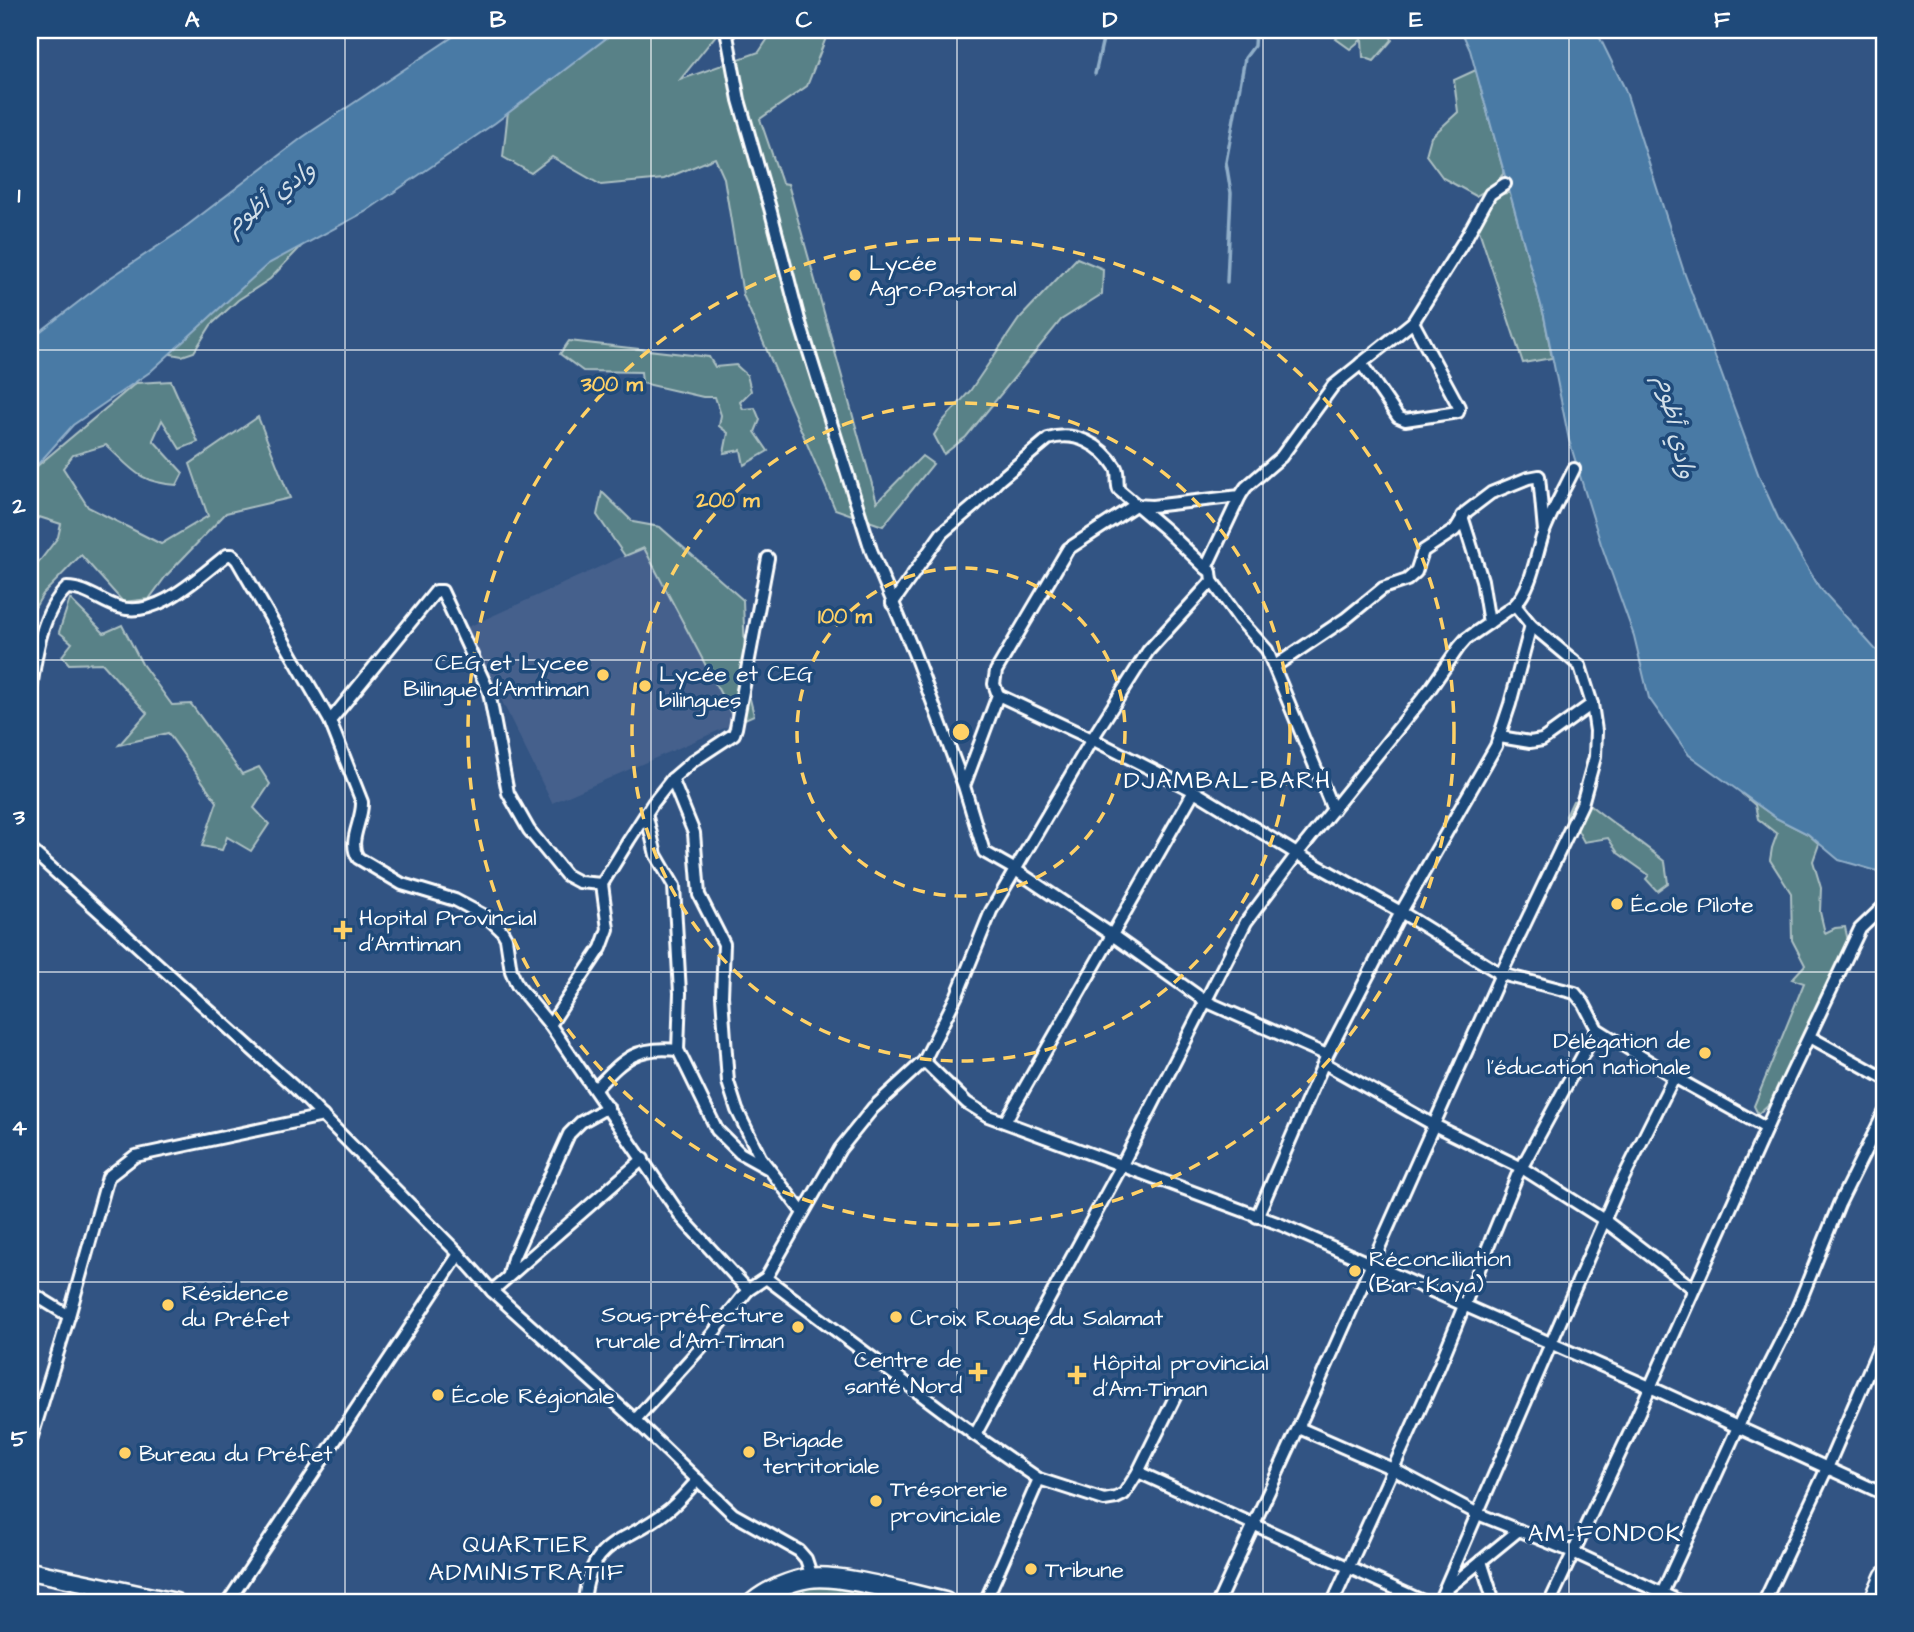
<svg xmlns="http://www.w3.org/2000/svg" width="1914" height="1632" viewBox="0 0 1914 1632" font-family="'Architects Daughter','Playpen Sans Arabic',sans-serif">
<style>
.built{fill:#45608c}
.green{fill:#598187;stroke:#acc0c3;stroke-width:2}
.water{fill:#487aa5;stroke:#91afc9;stroke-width:2}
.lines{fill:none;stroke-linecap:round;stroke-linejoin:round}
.stream{stroke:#91afc9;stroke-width:3.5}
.street-casing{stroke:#fff;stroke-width:16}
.secondary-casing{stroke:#fff;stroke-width:21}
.primary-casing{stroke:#fff;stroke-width:23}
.street{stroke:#1f4a7a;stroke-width:10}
.secondary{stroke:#1f4a7a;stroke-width:16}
.primary{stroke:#1f4a7a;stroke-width:18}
.grid{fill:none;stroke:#fff;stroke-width:2;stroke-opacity:0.55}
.ring{fill:none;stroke:#ffd166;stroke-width:3.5;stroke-dasharray:12 9}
.poi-dot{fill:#ffd166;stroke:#1f4a7a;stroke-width:2.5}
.labels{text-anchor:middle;stroke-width:7;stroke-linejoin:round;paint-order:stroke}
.poi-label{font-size:23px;fill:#fff;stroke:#1f4a7a;text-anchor:start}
.water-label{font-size:24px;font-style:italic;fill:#d1dee8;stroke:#1f4a7a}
.neighbourhood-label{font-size:24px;letter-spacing:2px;fill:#fff;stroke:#1f4a7a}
.centre{fill:#ffd166;stroke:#1f4a7a;stroke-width:3.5}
.ring-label{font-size:21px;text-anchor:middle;font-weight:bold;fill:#ffd166;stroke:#1f4a7a;stroke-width:7;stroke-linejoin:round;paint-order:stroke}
.neatline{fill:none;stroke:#fff;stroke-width:2.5}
.grid-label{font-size:23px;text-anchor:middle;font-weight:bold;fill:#fff}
</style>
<rect width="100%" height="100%" fill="#325483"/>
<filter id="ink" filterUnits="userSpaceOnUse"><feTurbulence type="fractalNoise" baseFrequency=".0143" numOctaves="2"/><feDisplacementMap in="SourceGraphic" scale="14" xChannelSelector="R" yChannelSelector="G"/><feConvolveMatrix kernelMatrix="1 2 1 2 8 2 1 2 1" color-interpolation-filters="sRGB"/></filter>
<g filter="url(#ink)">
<path class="built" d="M643,547L736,723L552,803L466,628Z"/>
<g class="green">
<path d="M614,30H720L680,80L759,52L769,37L766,30H829L807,86L760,119L782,183L788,184L877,502L922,456L933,464L883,526L835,509L743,295L724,178L715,158L664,179L601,185L552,157L531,173L503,157L508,111Z"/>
<path d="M1343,30H1388L1392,40L1374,61L1363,57L1362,39L1350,49L1336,39Z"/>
<path d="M1476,70L1504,173L1493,186L1476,196L1443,178L1426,155L1431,137L1458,112L1454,80Z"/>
<path d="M1507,193H1510L1544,316L1552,358L1523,363L1477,224L1492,196Z"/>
<path d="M313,234L270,279L238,300L211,325L194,352L182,356L160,352L208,293Z"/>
<path d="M1077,258L1103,269L1102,294L1061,320L966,437L944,454L934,435L942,422L970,391L1019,319Z"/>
<path d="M569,341L709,357L715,367L736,365L747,375L751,391L740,402L743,409L755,408L760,420L755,432L768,451L744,465L741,450L724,453L728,433L719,426L721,415L715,397H703L642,383L641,372L583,371L560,354Z"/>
<path d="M171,381L198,442L180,449L162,420L153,440L183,473L177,485C139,483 133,470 106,445L73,455L63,468L88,507L161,544L208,516L190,464L258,417L290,498L226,513L166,576L149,599L123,602L81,555L43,594L30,616V571L33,570L58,537L61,524L39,517L30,527V472L136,383Z"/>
<path d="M602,492L633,522L660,527L743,600L746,683L754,715L736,723L644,548L625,556L597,515Z"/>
<path d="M70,599L104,633L122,625L142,664L172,705L191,704L242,774L259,767L270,784L254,808L269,824L251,851L227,837L222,850L202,846L217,802L168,733L119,745L147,713L102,663L69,664L62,656L72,643L59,632Z"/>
<path d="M1741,793L1776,818L1808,834L1819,844L1813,861L1821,888L1820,912L1825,933L1835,928L1845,927L1848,941L1826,988L1783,1091L1758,1114L1754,1106L1804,983L1792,979L1805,965L1792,940L1791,893L1770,860L1772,848L1777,834L1758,819L1755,805Z"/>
<path d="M1583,799C1609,822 1639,840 1665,862L1668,883L1657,891L1646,879L1649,875L1618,853L1608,838L1584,842L1577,829L1567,824L1566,816L1573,801Z"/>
<path d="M879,1578L955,1602H764L792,1582Z"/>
</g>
<g class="water">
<path d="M463,30H617L495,123L365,212L268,264L150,372L73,425L30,473V341L37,334L107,280L176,234L303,137Z"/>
<path d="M1461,30H1596L1625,89L1684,272L1759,476L1778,518L1819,587L1875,649L1884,655V873L1839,860L1808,834L1776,818L1689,755L1649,698L1634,636L1601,544L1569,440L1544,316L1470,50Z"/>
</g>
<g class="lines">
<g class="stream">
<path d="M1095,74L1105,30"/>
<path d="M1227,282L1231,193L1226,162L1245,58L1254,46L1255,30"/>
</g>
<g class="street-casing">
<g id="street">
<path d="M726,30L739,100L770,208L799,320L871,550L914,653L964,786L984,852L1014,869L1112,935L1194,791L1092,739L998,695L964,786"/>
<path d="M1361,363L1398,417L1405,420L1458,412L1459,407L1413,322"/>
<path d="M1240,496L1206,568L1211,572L1212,581L1240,620L1267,650L1333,810"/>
<path d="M1462,516L1482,580L1489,623"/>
<path d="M892,604L942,533L975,505L999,480L1048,439C1074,430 1101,444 1116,468C1119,474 1116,483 1119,490L1166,530L1206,568"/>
<path d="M1515,605C1532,586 1535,559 1543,534C1551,512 1564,490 1574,469"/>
<path d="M1531,625L1515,605L1466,639L1459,647L1430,689L1297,854L1401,912L1501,974L1575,993L1584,1004L1597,1029L1674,1077L1766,1128"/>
<path d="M1275,666L1345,619L1383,588L1407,580L1416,572L1423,551L1455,530L1466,512L1491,493L1528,478L1539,476L1544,531"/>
<path d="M998,695L994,684L996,671L1068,549L1135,505L1152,506L1240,496L1246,487L1281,457L1333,386L1413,322L1467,236L1490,194L1505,184"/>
<path d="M30,696C35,661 40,613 67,588C86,588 100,601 118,607C156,620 198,577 227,555H232L237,560L330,721L362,802C363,821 347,841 358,858L402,884L455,900L487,917L502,931L506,938L511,971L517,985L550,1025L682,1218L748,1290"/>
<path d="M330,721L436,591H442L489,692L508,793L529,830L566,875L579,882L602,884"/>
<path d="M1500,737L1530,742L1542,740L1592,704"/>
<path d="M672,779L694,833L699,895L724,944L722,996L728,1082L737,1110L760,1157L803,1213"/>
<path d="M646,813L656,855L674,886L680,993L678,1050"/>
<path d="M30,849L293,1086L459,1254L492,1291L635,1420L705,1343L748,1290L766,1278L840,1149L873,1108L924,1061L967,1103L988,1116L1282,1225L1650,1387L1884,1494"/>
<path d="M550,1025L601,948L608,929L602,884L629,840L653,803L672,779L693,761L734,734L736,728L768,558"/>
<path d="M1810,1037L1884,1078"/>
<path d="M924,1061L957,995L991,911L1092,739L1148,651L1212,581"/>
<path d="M1324,1063L1434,1125L1522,1168L1604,1220L1694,1289"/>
<path d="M595,1089C623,1060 635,1045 678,1050L717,1130L740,1153L767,1168"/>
<path d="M1005,1122L1112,935L1205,1001L1327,1055"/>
<path d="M509,1275L513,1258L569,1134L581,1122L608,1107"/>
<path d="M766,1278L975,1435L1039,1479L1104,1500L1116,1498L1124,1494L1138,1472L1176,1395"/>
<path d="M492,1291L643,1159"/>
<path d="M30,1292L69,1316"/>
<path d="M635,1420L733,1514L799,1551L806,1559L812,1577"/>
<path d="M1299,1428L1393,1469L1478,1514L1573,1552L1681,1602"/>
<path d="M975,1435L1122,1165L1246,922L1297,854L1194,791"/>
<path d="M30,1443L69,1316L108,1177L135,1156L323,1116"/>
<path d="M1138,1472L1425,1602"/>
<path d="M1481,1561L1494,1602"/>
<path d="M1448,1588L1519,1530"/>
<path d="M228,1602L459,1254"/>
<path d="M584,1602C590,1537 625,1545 667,1511C678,1503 688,1490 698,1480"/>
<path d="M985,1602L1039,1479"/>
<path d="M1218,1602L1317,1387L1501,974L1582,804L1595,757L1596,731L1592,704L1580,666L1531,625L1510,704L1496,746L1401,912L1327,1055L1257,1217"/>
<path d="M1333,1602L1439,1367L1517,1176L1597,1029"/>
<path d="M1439,1602L1617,1191L1674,1077"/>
<path d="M1550,1602L1630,1432L1783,1091L1860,929L1884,906"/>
<path d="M1658,1602L1743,1416L1796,1311L1839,1204L1884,1113"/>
<path d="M1764,1602L1827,1468L1884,1336"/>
</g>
</g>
<g class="secondary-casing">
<g id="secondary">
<path d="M30,1571L176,1602"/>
<path d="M1872,1602L1884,1575"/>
</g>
</g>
<g class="primary-casing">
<path id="primary" d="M754,1602C769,1590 790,1581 809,1578C840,1573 912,1595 945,1602"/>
</g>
<use href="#street" class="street"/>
<use href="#secondary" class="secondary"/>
<use href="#primary" class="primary"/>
</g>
</g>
<path class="grid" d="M345,30V1602M651,30V1602M957,30V1602M1263,30V1602M1569,30V1602M30,350H1884M30,660H1884M30,972H1884M30,1282H1884"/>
<g class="ring">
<circle cx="961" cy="732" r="164"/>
<circle cx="961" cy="732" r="329"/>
<circle cx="961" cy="732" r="493"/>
</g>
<g class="poi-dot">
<circle cx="855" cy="275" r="7"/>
<circle cx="603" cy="675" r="7"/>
<circle cx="645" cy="686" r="7"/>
<circle cx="1617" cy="904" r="7"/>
<path d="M339.5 919.5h7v7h7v7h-7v7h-7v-7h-7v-7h7z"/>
<circle cx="1705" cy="1053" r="7"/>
<circle cx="1355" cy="1271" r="7"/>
<circle cx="168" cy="1305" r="7"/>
<circle cx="896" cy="1317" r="7"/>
<circle cx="798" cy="1327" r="7"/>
<path d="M974.5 1361.5h7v7h7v7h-7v7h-7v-7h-7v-7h7z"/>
<path d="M1073.5 1364.5h7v7h7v7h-7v7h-7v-7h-7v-7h7z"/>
<circle cx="438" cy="1395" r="7"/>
<circle cx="749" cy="1452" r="7"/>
<circle cx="125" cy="1453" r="7"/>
<circle cx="876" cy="1501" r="7"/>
<circle cx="1031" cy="1569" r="7"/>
</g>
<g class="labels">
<g class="poi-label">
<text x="869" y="270">Lycée<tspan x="869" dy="26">Agro-Pastoral</tspan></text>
<text x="589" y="670" text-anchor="end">CEG et Lycee<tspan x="589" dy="26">Bilingue d'Amtiman</tspan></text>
<text x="659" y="681">Lycée et CEG<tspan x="659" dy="26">bilingues</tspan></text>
<text x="1631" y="912">École Pilote</text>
<text x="359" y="925">Hopital Provincial<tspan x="359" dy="26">d'Amtiman</tspan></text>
<text x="1691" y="1048" text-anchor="end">Délégation de<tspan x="1691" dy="26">l'éducation nationale</tspan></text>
<text x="1369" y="1266">Réconciliation<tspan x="1369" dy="26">(Bar Kaya)</tspan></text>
<text x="182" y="1300">Résidence<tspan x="182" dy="26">du Préfet</tspan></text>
<text x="784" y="1322" text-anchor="end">Sous-préfecture<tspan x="784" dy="26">rurale d'Am-Timan</tspan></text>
<text x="910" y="1325">Croix Rouge du Salamat</text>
<text x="962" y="1367" text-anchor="end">Centre de<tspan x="962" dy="26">santé Nord</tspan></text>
<text x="1093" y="1370">Hôpital provincial<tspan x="1093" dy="26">d'Am-Timan</tspan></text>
<text x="452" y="1403">École Régionale</text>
<text x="763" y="1447">Brigade<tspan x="763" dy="26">territoriale</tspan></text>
<text x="139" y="1461">Bureau du Préfet</text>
<text x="890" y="1496">Trésorerie<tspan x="890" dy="26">provinciale</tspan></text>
<text x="1045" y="1577">Tribune</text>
</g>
<g class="water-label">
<text transform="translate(270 197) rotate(-36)" y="8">وادي أظوم</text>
<text transform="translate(1676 427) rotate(77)" y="8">وادي أظوم</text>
</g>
<g class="neighbourhood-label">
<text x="1228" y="788">DJAMBAL-BARH</text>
<text x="1605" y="1541">AM-FONDOK</text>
<text x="527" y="1552">QUARTIER<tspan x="527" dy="28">ADMINISTRATIF</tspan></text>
</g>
</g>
<circle cx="961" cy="732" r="10" class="centre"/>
<g class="ring-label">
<text x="612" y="391">300 m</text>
<text x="728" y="507">200 m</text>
<text x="845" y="623">100 m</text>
</g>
<rect width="1914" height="1632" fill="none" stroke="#1f4a7a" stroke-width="77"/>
<rect x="38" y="38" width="1838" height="1556" class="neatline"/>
<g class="grid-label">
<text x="192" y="27">A</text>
<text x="498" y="27">B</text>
<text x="804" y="27">C</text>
<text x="1110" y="27">D</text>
<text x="1416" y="27">E</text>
<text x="1722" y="27">F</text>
<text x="19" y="202">1</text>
<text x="19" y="513">2</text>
<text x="19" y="824">3</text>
<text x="19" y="1135">4</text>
<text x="19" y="1446">5</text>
</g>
</svg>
